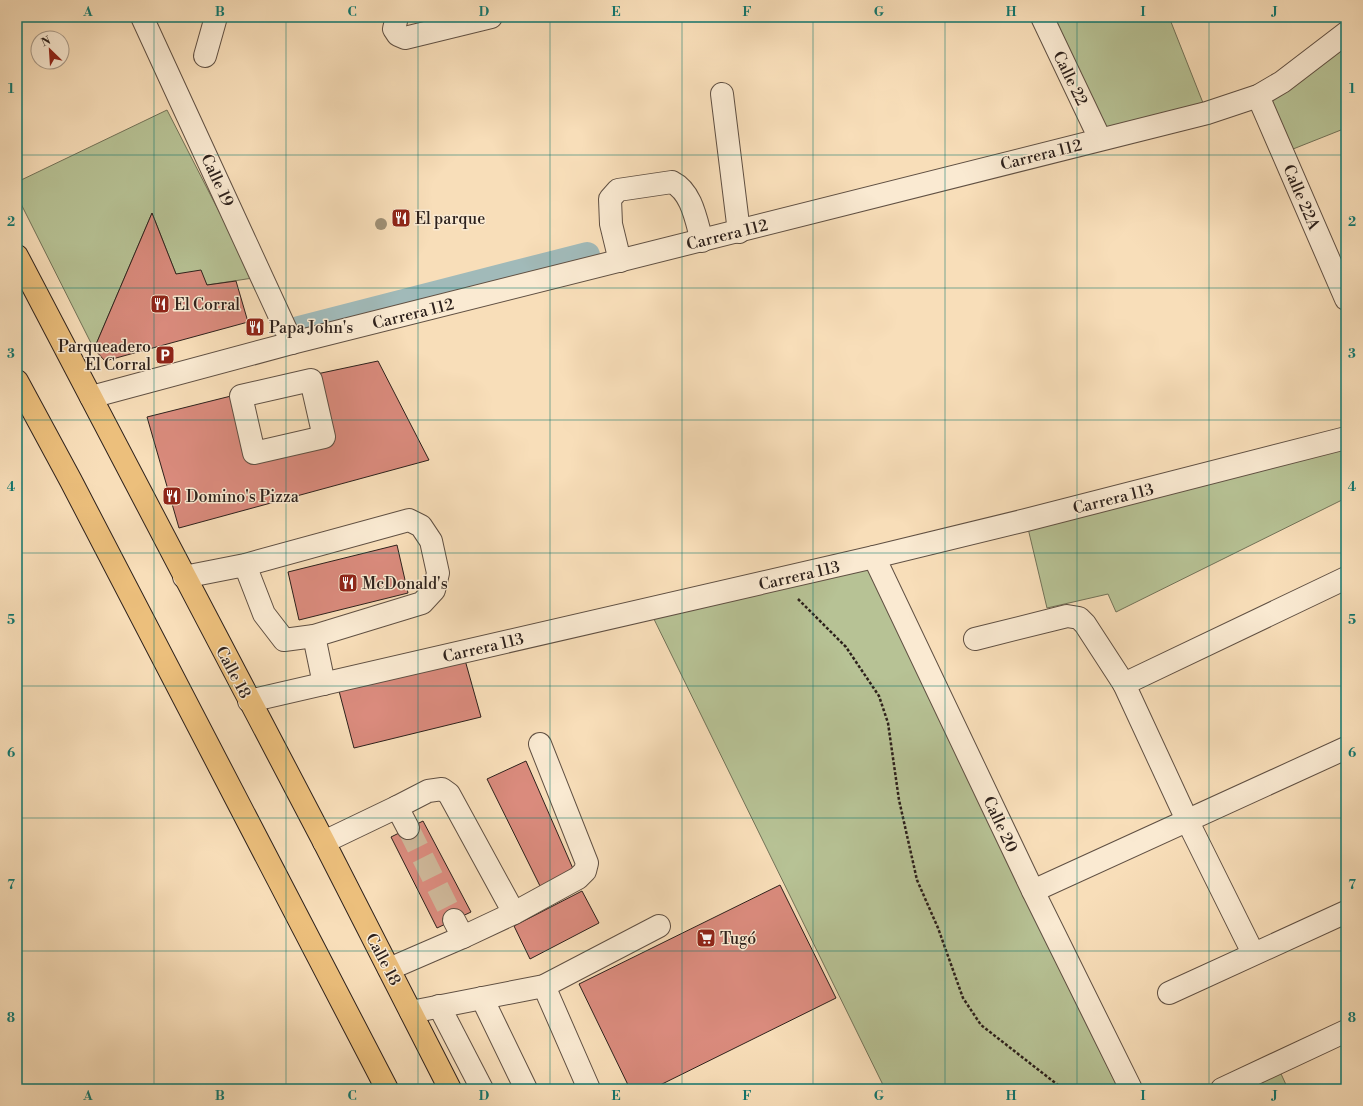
<svg xmlns="http://www.w3.org/2000/svg" width="1363" height="1106" viewBox="0 0 1363 1106" font-family="'Libre Bodoni',serif">
<style>
.green{fill:#b7c295;stroke:#727258}
.lines{fill:none;stroke-linecap:round;stroke-linejoin:round}
.canal{stroke:#a1bab9;stroke-width:26}
.building{fill:#da8b7d;stroke:#2d211c}
.minor-tunnel{stroke:#cfb89a;stroke-width:22;stroke-dasharray:22 11;stroke-linecap:butt}
.minor-casing{stroke:#605043;stroke-width:24}
.major-casing{stroke:#2d211c;stroke-width:24}
.path{stroke:#2d211c;stroke-width:2.5;stroke-dasharray:3 2;stroke-linecap:butt}
.minor{stroke:#faead2;stroke-width:22}
.major{stroke:#ecbf7c;stroke-width:22}
.tree{fill:#9f9076}
.grid{fill:none;stroke:#0f766e;stroke-width:1;stroke-opacity:0.55}
.labels{text-anchor:middle;stroke-width:3;stroke-linejoin:round;paint-order:stroke}
.street-label{font-size:16px;fill:#2d211c;stroke:#faead2}
.poi-label{font-size:16px;fill:#2d211c;stroke:#faead2;text-anchor:start}
.neatline{fill:none;stroke:#0f766e;stroke-width:1.5}
.grid-label{font-size:13px;text-anchor:middle;font-weight:bold;fill:#0f766e}
</style>
<rect width="100%" height="100%" fill="#f8deb9"/>
<filter id="stains"><feTurbulence type="fractalNoise" baseFrequency=".005" numOctaves="4"/><feColorMatrix values="0 0 0 0 .2 0 0 0 0 .09 0 0 0 0 .02 0 0 0 .5 -.17"/></filter>
<radialGradient id="worn" r=".72"><stop offset=".6" stop-color="#630" stop-opacity="0"/><stop offset="1" stop-color="#630" stop-opacity=".3"/></radialGradient>
<g class="green">
<path d="M1042,17H1169L1207,113L1100,139Z"/>
<path d="M1346,33V128L1283,153L1258,96Z"/>
<path d="M167,110L253,278L207,285L176,274L152,213L94,349L17,196V182Z"/>
<path d="M1346,438V498L1116,612L1108,594L1047,608L1026,520Z"/>
<path d="M874,557L1131,1089H885L649,609Z"/>
<path d="M1276,1063L1288,1089H1222Z"/>
</g>
<g class="lines">
<path class="canal" d="M287,332L587,255"/>
</g>
<g class="building">
<path d="M152,213L176,274L201,270L207,285L236,281L248,322L105,361L94,349Z"/>
<path d="M378,361L429,460L179,528L147,417L239,394L252,457L327,439L312,375Z"/>
<path d="M397,545L408,593L299,620L288,572Z"/>
<path d="M465,660L481,717L354,748L339,691Z"/>
<path d="M526,761L574,871L541,888L487,779Z"/>
<path d="M423,821L471,912L437,928L391,837Z"/>
<path d="M780,885L836,998L652,1089H630L579,984Z"/>
<path d="M582,891L599,923L530,959L514,926Z"/>
</g>
<g class="lines">
<path class="minor-tunnel" d="M408,828L454,920"/>
<g class="minor-casing">
<g id="minor">
<path d="M142,17L292,343"/>
<path d="M397,17L394,29L398,35L405,38L491,17"/>
<path d="M1042,17L1100,139"/>
<path d="M205,56L216,17"/>
<path d="M722,94L739,232"/>
<path d="M1258,96L1346,299"/>
<path d="M620,261L611,224L610,199L618,190L672,182C692,192 696,220 702,241"/>
<path d="M311,380L324,437L254,453L241,396Z"/>
<path d="M91,397L292,343L1207,113L1258,96L1282,82L1346,33"/>
<path d="M874,557L1033,891L1131,1089"/>
<path d="M184,577L245,565L409,520L421,526L431,541L438,573L434,590L422,603L314,636L284,640L264,614L245,565"/>
<path d="M314,636L324,684"/>
<path d="M975,639L1067,616L1079,618L1085,624L1124,684L1187,820L1253,953"/>
<path d="M1124,684L1346,578"/>
<path d="M249,701L874,557L1026,520L1346,438"/>
<path d="M397,807L428,791L442,789L449,794L514,913L463,937"/>
<path d="M324,842L397,807L408,828"/>
<path d="M1033,891L1346,748"/>
<path d="M514,913L578,878L585,871L587,863L540,744"/>
<path d="M389,969L463,937L454,920"/>
<path d="M544,986L589,1089"/>
<path d="M1169,993L1346,912"/>
<path d="M482,998L526,1089"/>
<path d="M439,1006L482,1089"/>
<path d="M411,1012L544,986L659,926"/>
<path d="M1222,1089L1346,1031"/>
</g>
</g>
<g class="major-casing">
<g id="major">
<path d="M17,256L324,842L450,1089"/>
<path d="M17,381L71,481L387,1089"/>
</g>
</g>
<path class="path" d="M798,599L846,647L879,696L888,723L899,800L917,880L938,928L963,998L981,1025L1063,1089"/>
<use href="#minor" class="minor"/>
<use href="#major" class="major"/>
</g>
<circle class="tree" cx="381" cy="224" r="6"/>
<path class="grid" d="M154,17V1089M286,17V1089M418,17V1089M550,17V1089M682,17V1089M813,17V1089M945,17V1089M1077,17V1089M1209,17V1089M17,155H1346M17,288H1346M17,420H1346M17,553H1346M17,686H1346M17,818H1346M17,951H1346"/>
<defs>
<g id="restaurant-square" transform="scale(1)"><rect x="-9" y="-9" width="18" height="18" rx="4" fill="#8f2418" stroke="#faead2"/><path d="M-5-6h1v4h1v-4h1v4h1v-4h1v5L-1.5 .5V6h-2V.5L-5-1ZM5-6V6H3V1.5H1.5Q1.5-4 5-6Z" fill="#fff"/></g>
<g id="parking-square" transform="scale(1)"><rect x="-9" y="-9" width="18" height="18" rx="4" fill="#8f2418" stroke="#faead2"/><path d="M-3.5-5.5H1a3.5 3.5 0 0 1 0 7H-1V5.5H-3.5ZM-1-3.4V-.6H.8a1.4 1.4 0 0 0 0-2.8Z" fill="#fff"/></g>
<g id="supermarket-square" transform="scale(1)"><rect x="-9" y="-9" width="18" height="18" rx="4" fill="#8f2418" stroke="#faead2"/><path d="M-6-5.5h2.5l.6 2H6L4.5 2H-2.5L-4.4-4H-6ZM-1.5 3.2a1.3 1.3 0 1 0 .1 0ZM3 3.2a1.3 1.3 0 1 0 .1 0Z" fill="#fff"/></g>
</defs>
<g fill-rule="evenodd">
<use href="#restaurant-square" x="401" y="218"/>
<use href="#restaurant-square" x="160" y="304"/>
<use href="#restaurant-square" x="255" y="327"/>
<use href="#parking-square" x="165" y="355"/>
<use href="#restaurant-square" x="172" y="496"/>
<use href="#restaurant-square" x="348" y="583"/>
<use href="#supermarket-square" x="706" y="938"/>
</g>
<g class="labels">
<g class="street-label">
<text transform="translate(1071 78) rotate(64)" y="6">Calle 22</text>
<text transform="translate(1041 154) rotate(-14)" y="6">Carrera 112</text>
<text transform="translate(218 180) rotate(65)" y="6">Calle 19</text>
<text transform="translate(1302 197) rotate(67)" y="6">Calle 22A</text>
<text transform="translate(727 234) rotate(-14)" y="6">Carrera 112</text>
<text transform="translate(413 313) rotate(-14)" y="6">Carrera 112</text>
<text transform="translate(1113 498) rotate(-14)" y="6">Carrera 113</text>
<text transform="translate(799 575) rotate(-13)" y="6">Carrera 113</text>
<text transform="translate(483 647) rotate(-13)" y="6">Carrera 113</text>
<text transform="translate(234 672) rotate(62)" y="6">Calle 18</text>
<text transform="translate(1001 824) rotate(65)" y="6">Calle 20</text>
<text transform="translate(384 959) rotate(62)" y="6">Calle 18</text>
</g>
<g class="poi-label">
<text x="415" y="224">El parque</text>
<text x="174" y="310">El Corral</text>
<text x="269" y="333">Papa John's</text>
<text x="151" y="352" text-anchor="end">Parqueadero<tspan x="151" dy="18">El Corral</tspan></text>
<text x="186" y="502">Domino's Pizza</text>
<text x="362" y="589">McDonald's</text>
<text x="720" y="944">Tugó</text>
</g>
</g>
<rect width="1363" height="1106" fill="none" stroke="#f8deb9" stroke-width="44"/>
<g transform="translate(50 50) rotate(335)"><circle r="19" fill="#faead2" stroke="#a89a89"/>
<path d="M0-3L7 15L0 10L-7 15Z" fill="#8f2418"/>
<text y="-6" font-size="11" font-weight="bold" text-anchor="middle" fill="#2d211c">N</text>
</g>
<rect x="22" y="22" width="1319" height="1062" class="neatline"/>
<g class="grid-label">
<text x="88" y="16">A</text>
<text x="220" y="16">B</text>
<text x="352" y="16">C</text>
<text x="484" y="16">D</text>
<text x="616" y="16">E</text>
<text x="747" y="16">F</text>
<text x="879" y="16">G</text>
<text x="1011" y="16">H</text>
<text x="1143" y="16">I</text>
<text x="1275" y="16">J</text>
<text x="11" y="93">1</text>
<text x="1352" y="93">1</text>
<text x="11" y="226">2</text>
<text x="1352" y="226">2</text>
<text x="11" y="358">3</text>
<text x="1352" y="358">3</text>
<text x="11" y="491">4</text>
<text x="1352" y="491">4</text>
<text x="11" y="624">5</text>
<text x="1352" y="624">5</text>
<text x="11" y="757">6</text>
<text x="1352" y="757">6</text>
<text x="11" y="889">7</text>
<text x="1352" y="889">7</text>
<text x="11" y="1022">8</text>
<text x="1352" y="1022">8</text>
<text x="88" y="1100">A</text>
<text x="220" y="1100">B</text>
<text x="352" y="1100">C</text>
<text x="484" y="1100">D</text>
<text x="616" y="1100">E</text>
<text x="747" y="1100">F</text>
<text x="879" y="1100">G</text>
<text x="1011" y="1100">H</text>
<text x="1143" y="1100">I</text>
<text x="1275" y="1100">J</text>
</g>
<rect width="100%" height="100%" filter="url(#stains)"/>
<rect width="100%" height="100%" fill="url(#worn)"/>
</svg>
